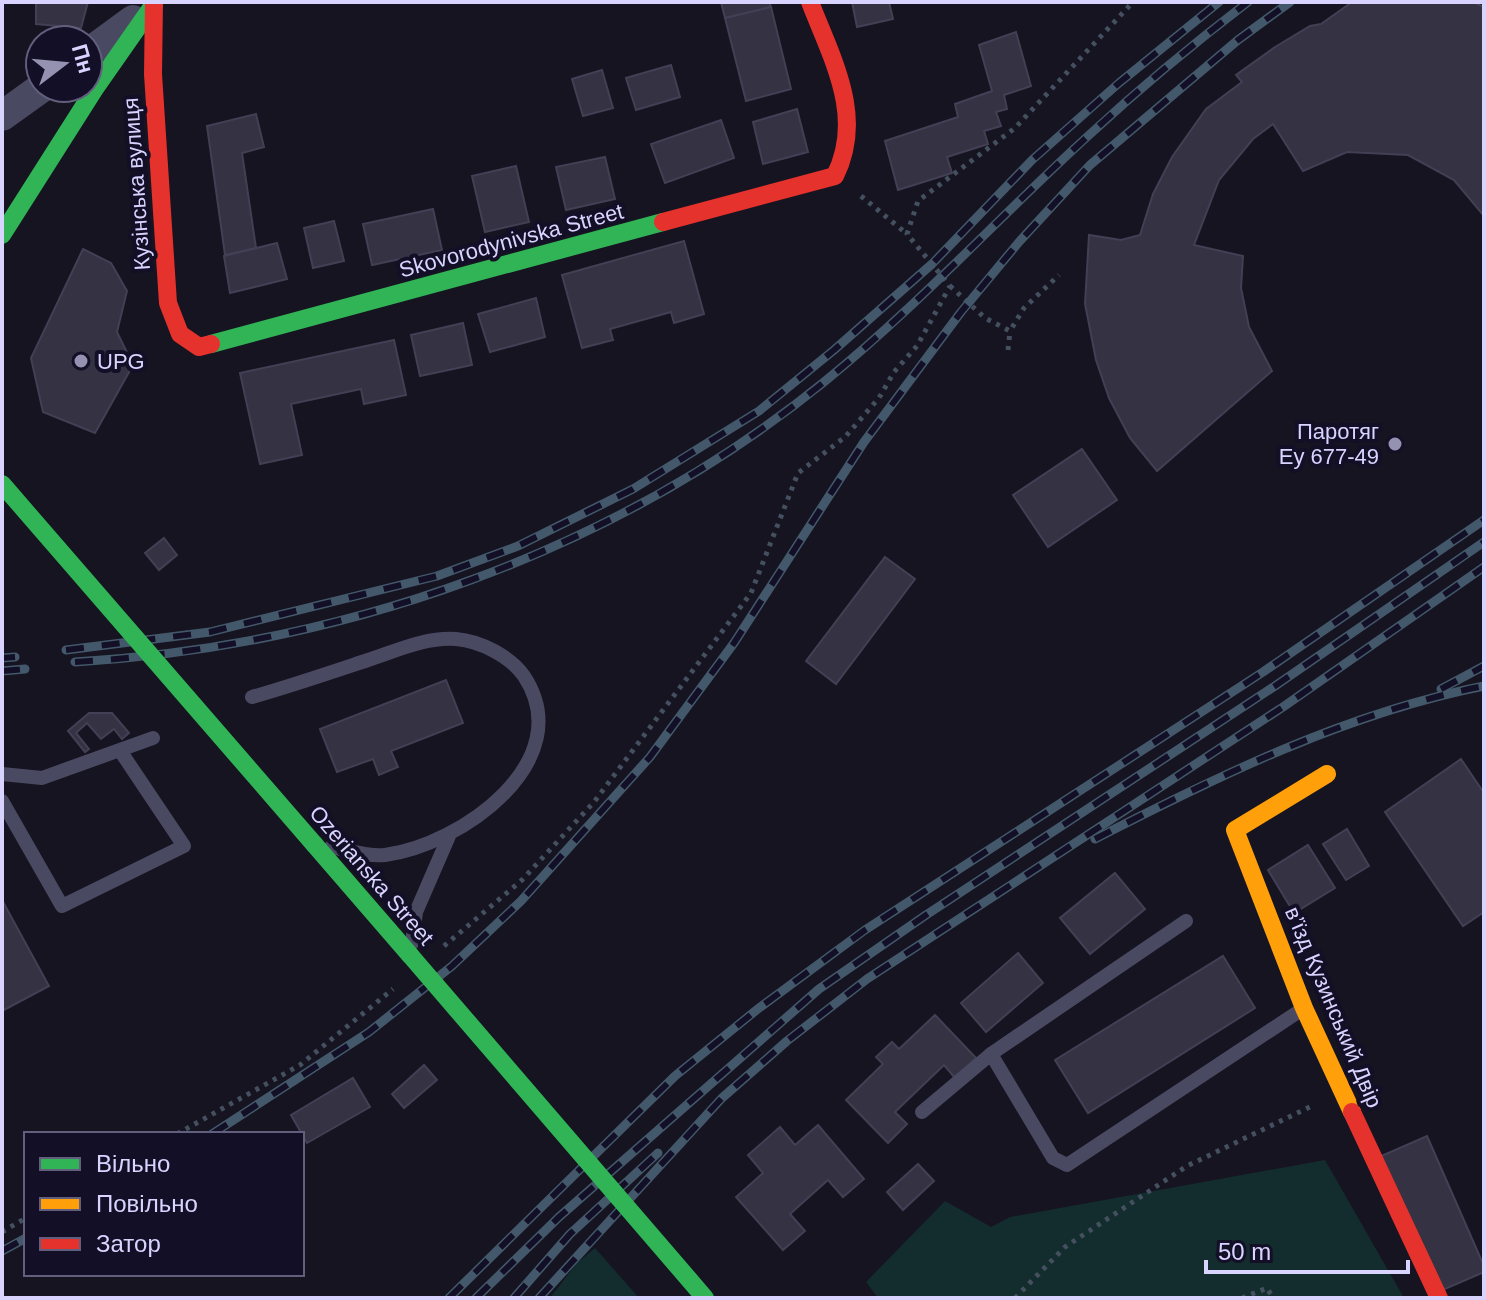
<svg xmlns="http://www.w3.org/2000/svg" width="1486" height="1300" viewBox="0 0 1486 1300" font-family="Arial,sans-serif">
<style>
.green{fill:#132c2d}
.building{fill:#343243;stroke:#433f54;stroke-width:2}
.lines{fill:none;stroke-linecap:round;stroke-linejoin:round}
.path{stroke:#44505f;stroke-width:5;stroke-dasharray:4 6;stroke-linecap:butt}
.lane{stroke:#4a4962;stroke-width:14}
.street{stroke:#4a4962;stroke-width:30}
.fast{stroke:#30b455;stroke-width:18}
.slow{stroke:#ff9f0a;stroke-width:18}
.jam{stroke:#e5322d;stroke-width:18}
.rail-casing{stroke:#43596b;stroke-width:9}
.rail{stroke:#130f26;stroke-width:6;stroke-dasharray:18;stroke-linecap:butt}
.fast-bridge{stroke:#30b455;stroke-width:18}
.poi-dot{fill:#9591b1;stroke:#130f26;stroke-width:3}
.labels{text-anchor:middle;stroke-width:8;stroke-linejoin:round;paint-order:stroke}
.street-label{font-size:22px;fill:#d9d4ff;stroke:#130f26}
.poi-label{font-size:22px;fill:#d9d4ff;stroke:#130f26;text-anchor:start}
</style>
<rect width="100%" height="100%" fill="#161421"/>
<g class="green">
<path d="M1325,1160L1404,1298H878L866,1282L945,1201L991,1227L1010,1217Z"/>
<path d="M595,1248L639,1298H550L577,1263Z"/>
</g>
<g class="building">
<path d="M36,2H88L81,28L36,24Z"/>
<path d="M721,2H769L771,7L725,18Z"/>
<path d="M852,2H889L893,19L857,27Z"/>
<path d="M1352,2H1473L1484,7V216L1454,180L1408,155L1347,152L1303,171L1273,124L1253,139L1219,180L1194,245L1243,256L1241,288L1249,327L1272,371L1157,471L1130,438L1109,398L1096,360L1085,304L1089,235L1121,240L1140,235L1153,194L1172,157L1206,109L1242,82L1236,75L1275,47L1310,26L1321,24Z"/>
<path d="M771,7L791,89L746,101L725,18Z"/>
<path d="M1016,32L1031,86L1004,95L1007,109L996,112L1001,126L984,131L988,144L947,157L952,173L898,190L885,141L958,117L955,104L992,91L979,45Z"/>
<path d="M671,65L680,97L636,110L626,78Z"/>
<path d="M602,70L613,108L583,116L572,79Z"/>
<path d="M797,109L808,152L763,164L753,122Z"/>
<path d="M256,114L264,147L242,153L256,248L225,255L207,126Z"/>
<path d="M721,120L734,158L665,183L651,144Z"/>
<path d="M605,157L615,199L566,210L556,167Z"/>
<path d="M516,166L529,222L485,232L472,176Z"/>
<path d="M433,209L442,250L372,265L363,224Z"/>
<path d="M334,221L344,261L313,268L304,228Z"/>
<path d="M684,241L704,314L674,323L671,312L610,329L613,340L582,348L562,275Z"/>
<path d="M277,243L287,279L230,293L224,256Z"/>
<path d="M83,249L111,263L127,291L117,332L133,365L95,433L43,412L31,358Z"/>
<path d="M536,298L545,337L490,352L478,314Z"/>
<path d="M463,323L472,365L420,376L411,335Z"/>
<path d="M394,340L406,395L364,404L361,389L291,404L302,455L260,464L240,373Z"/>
<path d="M1082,449L1117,500L1048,547L1013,495Z"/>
<path d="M164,538L177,555L159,570L145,553Z"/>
<path d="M885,557L915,579L836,684L806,661Z"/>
<path d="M446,680L463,723L391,751L398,767L379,775L373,759L337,772L320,729Z"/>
<path d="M89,713H112L129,733L122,739L114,729L101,739L87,723L76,733L89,749L85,752L68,731Z"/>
<path d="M1461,759L1484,793V912L1463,926L1385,812Z"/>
<path d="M1347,829L1369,866L1346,880L1323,844Z"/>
<path d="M1308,845L1335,888L1294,913L1268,870Z"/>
<path d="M1115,873L1145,909L1090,954L1060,918Z"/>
<path d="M2,900L49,986L2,1011Z"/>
<path d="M1018,953L1043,983L986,1032L961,1003Z"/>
<path d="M1223,956L1255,1008L1088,1113L1055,1060Z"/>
<path d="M935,1015L976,1058L955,1078L944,1065L895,1112L907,1124L888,1143L846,1100L883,1064L876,1057L892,1042L899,1049Z"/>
<path d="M424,1065L437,1080L404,1108L392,1094Z"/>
<path d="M353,1078L370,1107L307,1143L291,1115Z"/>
<path d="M818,1125L864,1179L843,1197L828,1180L790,1214L805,1231L783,1250L736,1197L763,1173L748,1155L780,1127L795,1145Z"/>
<path d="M1427,1136L1484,1266V1272L1438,1292L1379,1157Z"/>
<path d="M918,1164L934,1181L903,1210L887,1192Z"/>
</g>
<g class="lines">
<g class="path">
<path d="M861,196L907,234"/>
<path d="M950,286L985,318L1010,331L1024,308L1059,275"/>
<path d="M1008,350L1010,331"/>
<path d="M444,946L522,880L594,802L751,593L798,473L845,437L879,398L894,372L917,346L950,286L907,234L918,201L1015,128L1133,2"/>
<path d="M177,1134L300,1065L393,989"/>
<path d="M2,1232L26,1218"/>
<path d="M1015,1298L1065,1247L1187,1166L1314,1105"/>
<path d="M1242,1298L1267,1288L1273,1298"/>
</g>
<g class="lane">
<path d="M252,697C291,686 329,673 368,660C396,651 425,637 456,639C480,641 510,656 524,676C580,761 461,845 385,855C369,857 347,850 331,847"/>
<path d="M2,774L42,778L153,738"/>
<path d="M2,801L62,906L184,846L121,752"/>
<path d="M412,943L416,912L449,836"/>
<path d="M991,1054L1053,1158L1067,1165L1301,1010"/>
<path d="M922,1112L991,1054L1186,921"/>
</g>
<g class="street">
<path d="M88,53L133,20"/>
<path d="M2,116L41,88"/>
</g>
<g class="fast">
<path d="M2,235L96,87L154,4"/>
<path d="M211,344L663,222"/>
<path d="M314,844L410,955"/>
</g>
<path class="slow" d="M1327,774L1235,830L1304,1008L1352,1112"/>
<g class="jam">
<path d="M154,2L153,74L168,303L180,334L199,347L211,344"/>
<path d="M663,222L835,176C865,116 832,59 810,2"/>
<path d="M1352,1112L1439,1298"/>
</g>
<g class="rail-casing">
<g id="rail">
<path d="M66,650L210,632L437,576L518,546L633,489L759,411L834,350L932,264L1032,160L1119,83L1219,2"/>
<path d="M2,658L15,657"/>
<path d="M75,662C344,646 614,552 824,382C918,306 999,217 1088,136C1139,89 1193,44 1248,2"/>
<path d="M2,671L25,669"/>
<path d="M1441,689L1484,666"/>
<path d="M1095,839C1218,776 1347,713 1484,686"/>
<path d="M212,1134L369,1032L452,966L521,901L650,757L734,643L864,442L961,312L1019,242L1090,165L1238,40L1290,2"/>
<path d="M2,1251L26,1238"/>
<path d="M449,1298L675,1076L759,1008L865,930L1263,672L1484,520"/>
<path d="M476,1298L559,1217L819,989L926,915L1275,686L1484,542"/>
<path d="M514,1298L570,1234L658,1153"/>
<path d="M539,1298L722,1098L787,1041L867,979L1283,707L1484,567"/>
</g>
</g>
<use href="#rail" class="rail"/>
<g class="fast-bridge">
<path d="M2,484L314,844"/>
<path d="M410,955L705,1298"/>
</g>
</g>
<g class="poi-dot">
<circle cx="81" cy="361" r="8"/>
<circle cx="1395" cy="444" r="8"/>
</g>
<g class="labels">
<g class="street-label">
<text transform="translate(136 184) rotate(-94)" y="8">Кузінська вулиця</text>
<text transform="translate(511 240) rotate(-15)" y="8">Skovorodynivska Street</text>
<text transform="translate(372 875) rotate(49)" y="8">Ozerianska Street</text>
<text transform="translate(1334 1007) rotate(67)" y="8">в’їзд Кузинський Двір</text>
</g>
<g class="poi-label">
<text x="97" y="369">UPG</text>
<text x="1379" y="439" text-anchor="end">Паротяг<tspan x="1379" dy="25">Еу 677-49</tspan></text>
</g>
</g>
<rect width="1486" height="1300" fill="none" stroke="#d9d4ff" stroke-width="8"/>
<rect x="24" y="1132" width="280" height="144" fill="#130f26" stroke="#625e7d" stroke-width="2"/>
<rect x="40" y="1158" width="40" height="12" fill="#30b455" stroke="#625e7d" stroke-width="2"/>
<text x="96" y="1172" font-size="24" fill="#d9d4ff">Вільно</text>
<rect x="40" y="1198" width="40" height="12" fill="#ff9f0a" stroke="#625e7d" stroke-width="2"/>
<text x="96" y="1212" font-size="24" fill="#d9d4ff">Повільно</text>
<rect x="40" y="1238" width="40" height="12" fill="#e5322d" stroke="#625e7d" stroke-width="2"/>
<text x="96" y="1252" font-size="24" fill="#d9d4ff">Затор</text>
<g transform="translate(64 64) rotate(74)"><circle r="38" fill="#130f26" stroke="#625e7d" stroke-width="2"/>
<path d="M0-6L14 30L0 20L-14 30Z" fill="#9591b1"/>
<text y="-12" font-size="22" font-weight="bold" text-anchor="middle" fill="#d9d4ff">Пн</text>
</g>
<path d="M1206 1260v12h202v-12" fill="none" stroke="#d9d4ff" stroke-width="4"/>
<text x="1218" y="1260" font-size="24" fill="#d9d4ff" stroke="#130f26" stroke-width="6" paint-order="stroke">50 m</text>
</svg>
